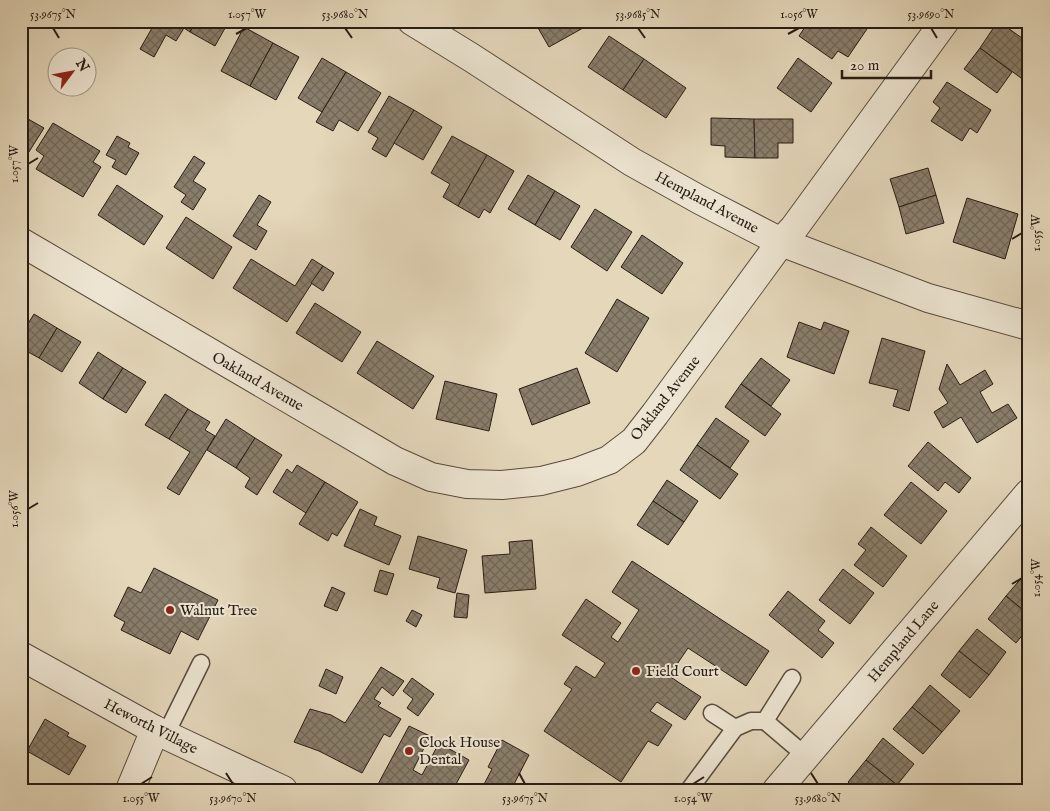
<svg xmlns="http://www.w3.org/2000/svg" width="1050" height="811" viewBox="0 0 1050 811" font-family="'IM FELL English',serif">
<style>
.building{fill:url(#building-cross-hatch);stroke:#271d15}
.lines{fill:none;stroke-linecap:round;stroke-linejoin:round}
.lane-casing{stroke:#564c3e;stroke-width:19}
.street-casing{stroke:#564c3e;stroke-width:30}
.lane{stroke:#ede5d2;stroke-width:16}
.street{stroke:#ede5d2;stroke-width:28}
.ticks{fill:none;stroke:#271d15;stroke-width:2}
.poi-dot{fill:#8f2418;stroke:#ede5d2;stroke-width:2}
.labels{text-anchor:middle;stroke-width:4;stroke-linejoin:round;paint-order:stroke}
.street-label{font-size:15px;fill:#271d15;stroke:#ede5d2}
.poi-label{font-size:15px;fill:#271d15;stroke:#ede5d2;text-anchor:start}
.neatline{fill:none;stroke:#271d15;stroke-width:2}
.ticks-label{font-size:12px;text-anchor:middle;fill:#271d15}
</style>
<defs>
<pattern id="building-cross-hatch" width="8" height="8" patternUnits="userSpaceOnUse" patternTransform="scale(1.25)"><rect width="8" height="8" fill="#897e6b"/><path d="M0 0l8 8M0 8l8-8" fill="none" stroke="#706757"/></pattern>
</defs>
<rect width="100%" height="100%" fill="#e4d7ba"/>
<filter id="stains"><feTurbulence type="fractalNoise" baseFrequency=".004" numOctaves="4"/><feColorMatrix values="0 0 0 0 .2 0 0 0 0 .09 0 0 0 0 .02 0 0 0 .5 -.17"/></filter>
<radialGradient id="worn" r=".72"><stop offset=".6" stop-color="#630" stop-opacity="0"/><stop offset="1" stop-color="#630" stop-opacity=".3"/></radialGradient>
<g class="building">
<path d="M156,21H196L190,32L184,28L176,41L166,35L154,57L140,49Z"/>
<path d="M196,21H229L215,46L190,32Z"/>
<path d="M534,21H579L583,28L549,47Z"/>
<path d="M809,21H868L871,23L848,57L838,51L832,59L799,36Z"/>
<path d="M998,21L1029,43V68L1021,78L980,48Z"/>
<path d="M1012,21H1029V33Z"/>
<path d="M244,27L273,43L250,86L221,71Z"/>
<path d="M609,36L644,59L623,90L588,67Z"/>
<path d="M273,43L299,57L276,100L250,86Z"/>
<path d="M980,48L1012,72L997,93L964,69Z"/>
<path d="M322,58L346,72L322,112L298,98Z"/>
<path d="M798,58L832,83L811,112L777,88Z"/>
<path d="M644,59L686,88L666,118L623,90Z"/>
<path d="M346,72L381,93L358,131L339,120L333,131L316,122Z"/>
<path d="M947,82L991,110L977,133L970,128L962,141L931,121L940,108L933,102Z"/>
<path d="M389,96L414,110L386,157L372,149L378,138L368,132Z"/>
<path d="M414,110L442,127L423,160L394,143Z"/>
<path d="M21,115L44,128L27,155L22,153L21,154Z"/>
<path d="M711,118L754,119L755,158L725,157V146L711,145Z"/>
<path d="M754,119H793V143H778V158H755Z"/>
<path d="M53,123L100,151L93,162L101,167L83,197L36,169L44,156L36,150Z"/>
<path d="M117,136L130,143L128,147L139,153L126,175L112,167L116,160L106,155Z"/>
<path d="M452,136L487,155L458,206L443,197L450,184L431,173Z"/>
<path d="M487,155L514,171L490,213L484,209L479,218L458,206Z"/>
<path d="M194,156L205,163L193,181L206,189L193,210L181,202L186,195L174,187Z"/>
<path d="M928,168L936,195L899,207L890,179Z"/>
<path d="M528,175L555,191L535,225L508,209Z"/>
<path d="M117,185L163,216L144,245L98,215Z"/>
<path d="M555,191L580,206L560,240L535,225Z"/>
<path d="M259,195L271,202L257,225L267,231L256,250L233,236Z"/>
<path d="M936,195L944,223L906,234L899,207Z"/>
<path d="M967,198L1018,214L1005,259L953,242Z"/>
<path d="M595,209L632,232L607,271L571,247Z"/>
<path d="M186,217L232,247L213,279L166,248Z"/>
<path d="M642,235L683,263L662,294L621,267Z"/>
<path d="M251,259L295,286L312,259L323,266L287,322L233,288Z"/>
<path d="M323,266L334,273L323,291L311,283Z"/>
<path d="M617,299L649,318L617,372L585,353Z"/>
<path d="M315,303L361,332L342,362L296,333Z"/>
<path d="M34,314L57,328L39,358L21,348V335Z"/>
<path d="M799,322L821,330L824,322L849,331L834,374L787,357Z"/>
<path d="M57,328L81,342L62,372L39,358Z"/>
<path d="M882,338L925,351L909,411L893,406L898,390L869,383Z"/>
<path d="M377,341L434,376L413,409L357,373Z"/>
<path d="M98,352L123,368L103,399L79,383Z"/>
<path d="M761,358L790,380L771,406L741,384Z"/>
<path d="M947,364L960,385L985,370L993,384L980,392L992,413L1008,404L1017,418L977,443L961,417L943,428L934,412L948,403L939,389Z"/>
<path d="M123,368L146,382L126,413L103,399Z"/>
<path d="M577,368L590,403L532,425L519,389Z"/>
<path d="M445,381L497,394L489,431L436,419Z"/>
<path d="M741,384L781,414L765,436L725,407Z"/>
<path d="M165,394L188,409L169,439L145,425Z"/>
<path d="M188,409L210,422L205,430L215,436L179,495L167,488L190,452L169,439Z"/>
<path d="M716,418L749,441L730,468L697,445Z"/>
<path d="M226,419L255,438L236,468L207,450Z"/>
<path d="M255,438L282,455L257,495L245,487L250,478L236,468Z"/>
<path d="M928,442L971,478L959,493L945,482L938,491L908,466Z"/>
<path d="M697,445L738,474L720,499L680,470Z"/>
<path d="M297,465L325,482L306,513L273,492L287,469L292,473Z"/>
<path d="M667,480L698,501L684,522L653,501Z"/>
<path d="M325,482L358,502L337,536L332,533L328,541L299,524Z"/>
<path d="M911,482L947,511L921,544L884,515Z"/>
<path d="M653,501L684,522L668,545L637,525Z"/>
<path d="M360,509L377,517L374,525L401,536L389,565L344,546Z"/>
<path d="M871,527L907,556L883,587L854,565L866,550L858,544Z"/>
<path d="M418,536L467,550L455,593L437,588L440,578L409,569Z"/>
<path d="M532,540L536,589L485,593L482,556L510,554L509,542Z"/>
<path d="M632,561L769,651L746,686L688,648L669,676L701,697L685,720L657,702L650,711L672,725L658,746L648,741L621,782L544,731L572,689L564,684L576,666L595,678L605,663L562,635L586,599L621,623L611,637L618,642L639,610L612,592Z"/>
<path d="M154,568L218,600L198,640L181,631L170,654L121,630L125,622L114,616L128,587L141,593Z"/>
<path d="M843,569L874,593L850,624L819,600Z"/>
<path d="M380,570L394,574L387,595L374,591Z"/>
<path d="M1024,575L1029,579V615L1006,596Z"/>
<path d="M332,587L345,593L337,611L324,606Z"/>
<path d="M788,591L825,621L818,630L834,643L822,658L769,615Z"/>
<path d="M457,593L469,595L467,618L454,617Z"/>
<path d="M1006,596L1029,615V627L1016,643L988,619Z"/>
<path d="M412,610L422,615L416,627L406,621Z"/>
<path d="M977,629L1006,652L989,675L959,651Z"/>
<path d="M959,651L989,675L970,698L941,675Z"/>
<path d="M381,667L404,681L393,696L382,687L374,699L381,703L378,706L401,719L390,737L384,734L362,773L319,751L294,742L310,709L331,715L345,723Z"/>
<path d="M326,669L343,677L336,694L319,686Z"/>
<path d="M412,678L434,694L418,716L407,708L413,699L403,691Z"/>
<path d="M930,685L960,711L942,732L912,707Z"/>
<path d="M912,707L942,732L923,754L893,729Z"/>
<path d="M45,719L69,733L67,736L86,746L69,775L27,751Z"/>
<path d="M409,726L430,736L413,770L422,775L439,743L469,760L455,786L461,790H379L376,788Z"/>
<path d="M883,738L914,764L897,785L866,760Z"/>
<path d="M502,740L529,755L511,790H481L492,769L488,767Z"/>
<path d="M866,760L897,785L893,790H857L848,782Z"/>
<path d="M23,782L42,790H21Z"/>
</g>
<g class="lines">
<g class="lane-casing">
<g id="lane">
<path d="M792,678L765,721L806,756"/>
<path d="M712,713L735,728L751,721H765"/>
<path d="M166,734L201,663"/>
<path d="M689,790L735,728"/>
</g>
</g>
<g class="street-casing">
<g id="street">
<path d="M412,21L472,58L632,162L700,200L781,242L928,298L1029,326"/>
<path d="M21,242L395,461L431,477L467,484L502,485L541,481L577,472L609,460L634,441L655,414L781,242L794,228L945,21"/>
<path d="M21,656L155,730L283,790"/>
<path d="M130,790L155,730"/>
<path d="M777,790L1029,493"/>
</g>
</g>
<use href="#lane" class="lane"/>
<use href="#street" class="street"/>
</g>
<path class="ticks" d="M53,28L59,38M345,28L352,38M638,28L645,38M931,28L937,38M236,34L247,28M788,34L799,28M28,164L38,158M1012,239L1022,233M28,509L38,503M1012,584L1022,578M226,773L233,784M519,773L525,784M811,773L818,784M141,784L152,777M693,784L704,777"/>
<g class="poi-dot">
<circle cx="170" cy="610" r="5"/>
<circle cx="636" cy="671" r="5"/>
<circle cx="409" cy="751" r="5"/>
</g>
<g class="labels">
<g class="street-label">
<text transform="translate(707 202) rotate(28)" y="5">Hempland Avenue</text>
<text transform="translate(258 381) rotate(30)" y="5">Oakland Avenue</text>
<text transform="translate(665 398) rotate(-52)" y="5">Oakland Avenue</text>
<text transform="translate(903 641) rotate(-50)" y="5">Hempland Lane</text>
<text transform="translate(151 726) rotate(27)" y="5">Heworth Village</text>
</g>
<g class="poi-label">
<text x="180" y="615">Walnut Tree</text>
<text x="646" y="676">Field Court</text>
<text x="419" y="747">Clock House<tspan x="419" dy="17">Dental</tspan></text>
</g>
</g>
<rect width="1050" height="811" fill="none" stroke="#e4d7ba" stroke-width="55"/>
<g transform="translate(72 72) rotate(58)"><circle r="24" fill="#ede5d2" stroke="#9e9586"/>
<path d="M0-4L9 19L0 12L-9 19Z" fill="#8f2418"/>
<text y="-8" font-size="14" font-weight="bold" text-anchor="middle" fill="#271d15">N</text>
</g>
<path d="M842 70v8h89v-8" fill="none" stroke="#271d15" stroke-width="2.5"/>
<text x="850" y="70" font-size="15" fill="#271d15" stroke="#ede5d2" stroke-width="4" paint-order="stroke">20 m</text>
<rect x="28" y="28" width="994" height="756" class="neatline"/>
<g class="ticks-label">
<text x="53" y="18">53.9675°N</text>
<text x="247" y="18">1.057°W</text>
<text x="345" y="18">53.9680°N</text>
<text x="638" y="18">53.9685°N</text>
<text x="799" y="18">1.056°W</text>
<text x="931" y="18">53.9690°N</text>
<text transform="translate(14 164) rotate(-90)" y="4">1.057°W</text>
<text transform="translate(1036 233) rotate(-90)" y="4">1.055°W</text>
<text transform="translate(14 509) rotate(-90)" y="4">1.056°W</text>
<text transform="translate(1036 578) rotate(-90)" y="4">1.054°W</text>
<text x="141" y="802">1.055°W</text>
<text x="233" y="802">53.9670°N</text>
<text x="525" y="802">53.9675°N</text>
<text x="693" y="802">1.054°W</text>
<text x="818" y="802">53.9680°N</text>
</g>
<rect width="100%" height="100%" filter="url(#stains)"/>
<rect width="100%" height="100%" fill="url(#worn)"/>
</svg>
